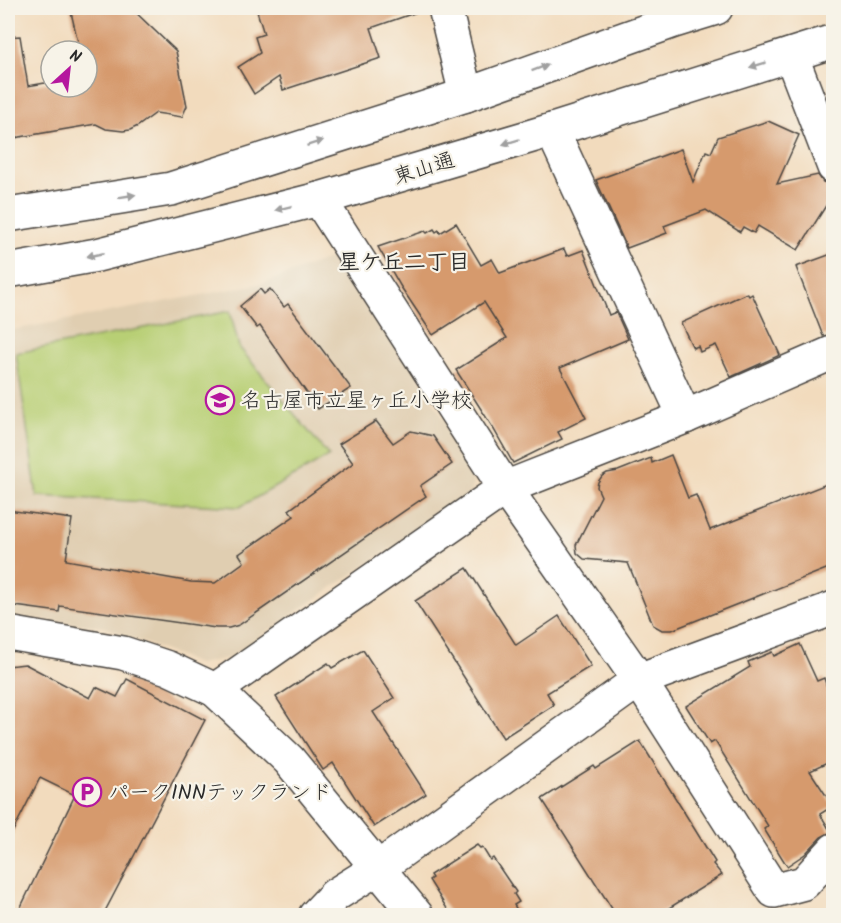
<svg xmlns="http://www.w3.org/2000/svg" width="841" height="923" viewBox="0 0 841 923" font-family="Kalam,'Klee One',sans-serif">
  <rect width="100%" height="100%" fill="#f7f3e8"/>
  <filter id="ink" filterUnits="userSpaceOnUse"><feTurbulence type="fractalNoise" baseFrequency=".0167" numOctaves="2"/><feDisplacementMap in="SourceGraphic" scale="12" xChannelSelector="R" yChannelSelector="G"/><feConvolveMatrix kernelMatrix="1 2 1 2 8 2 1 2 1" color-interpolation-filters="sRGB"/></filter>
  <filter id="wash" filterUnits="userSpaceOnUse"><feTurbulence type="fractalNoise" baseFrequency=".008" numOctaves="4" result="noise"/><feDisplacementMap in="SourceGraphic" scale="24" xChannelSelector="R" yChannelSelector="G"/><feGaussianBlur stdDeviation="1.35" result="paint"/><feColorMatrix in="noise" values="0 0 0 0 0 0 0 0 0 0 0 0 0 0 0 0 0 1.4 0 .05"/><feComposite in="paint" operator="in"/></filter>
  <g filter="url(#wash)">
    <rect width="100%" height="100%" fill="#f2dbbd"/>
    <!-- built -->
    <path fill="#e0ceb1" d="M344,253l130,216 -2,24 -244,165 -30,6 -93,-37 -97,-11v-285l257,-48z"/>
    <!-- green -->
    <path fill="#b8cf74" stroke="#727d50" stroke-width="1.5" d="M230,311l9,36 90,109 -89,51 -203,-11 -21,-143z"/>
    <g id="blocks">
      <!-- building -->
      <g fill="#d69a6d">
        <path d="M70,8h61l45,43 11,55 -5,11 -26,-4 -18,13 -8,4 -7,1 -17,-2 -10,-5 -88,15v-102l12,-1 8,50 23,-4v5h36v-36h-7z"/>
        <path d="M256,8h163l1,3 -49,17 10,30 -98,32 -4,-13 -25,17 -16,-27 22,-14 -5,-16 9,-3z"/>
        <path d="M768,121l31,14 -22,49 41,-9 5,7 11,3v8l-36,57 -40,-24 -4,7 -11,-6 -3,5 -34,-22 -42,16 3,7 -40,15 -31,-68 85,-31 12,33 13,-31 5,2 7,-16z"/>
        <path d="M456,223l25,42 11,-6 8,14 64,-24 3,7 16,-6 26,65 7,-3 12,27 -68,29 26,50 -28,14 4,7 -49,24 -20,-35 -37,-58 51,-32 -23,-36 -51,33 -32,-48 -23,-40 47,-16 2,2 7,-4 2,3 3,-2 1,3z"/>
        <path d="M834,253v81l-11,2 -27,-69z"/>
        <path d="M260,289l4,5 6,-5 14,18 4,-3 63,84 -33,21 -58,-83 -3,2 -17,-22z"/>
        <path d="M747,293l2,3 3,-2 28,61 -49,22 -15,-32 -16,7 -2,-6 -5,2 -12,-25z"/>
        <path d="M376,421l17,22 18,-12 22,5 19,28 -32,22 6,10 -187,129 -10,3h-13l-156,-22 -1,6 -51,-7v-95l64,9 -6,41 125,22 24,1 29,-21 -5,-8 55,-38 -5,-6 64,-47 -14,-19z"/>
        <path d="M671,455l17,43 8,-3 14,35 124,-49v85l-162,64h-10l-9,-5 -25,-62 -44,-4 -7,-6 -1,-8 25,-49 -4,-9 1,-5 4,-6 5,-3 11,-2 33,-13 1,5z"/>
        <path d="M467,568l49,77 43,-29 32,50 -44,27 7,12 -51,33 -88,-137z"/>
        <path d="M800,644l17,37 7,-3 3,9 7,-3v76l-24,11 23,35 -13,8 11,18 -10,5 -16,17 -18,12 -23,-37 4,-3 -53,-85 -5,3 -24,-38 64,-39 -2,-5 24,-10 2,4z"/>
        <path d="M363,650l31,48 -21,14 53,82 -52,33 -41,-64 -10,7 -47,-73 52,-34 4,5z"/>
        <path d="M25,664l65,34 6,-11 21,10 10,-18 78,41 -102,195h-86l58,-120 -35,-17 -32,63v-175z"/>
        <path d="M640,741l75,121 -2,2 9,11 -64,40h-42l-74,-116 52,-33 2,3z"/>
        <path d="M477,845l3,3 2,-1 8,13 3,-2 23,34 -2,2 5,8 -5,3 6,10h-69l-22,-35 3,-2 -2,-3z"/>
      </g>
    </g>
  </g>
  <g filter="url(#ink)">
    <use href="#blocks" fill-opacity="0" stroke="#494541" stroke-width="1.5"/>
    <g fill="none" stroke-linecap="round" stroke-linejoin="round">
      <!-- street casing -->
      <g stroke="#494541" stroke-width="36">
        <g id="street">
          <path d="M445,8l21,87"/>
          <path d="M791,55l43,112"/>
          <path d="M552,130l133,287"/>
          <path d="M319,199l186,289 134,192 135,211 30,-8 30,-33"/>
          <path d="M8,633l115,20 45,15 47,22 74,70 128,156"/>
          <path d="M215,690l290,-202 180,-71 149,-65"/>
          <path d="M315,916l20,-21 43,-27 261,-188 195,-72"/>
        </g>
      </g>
      <!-- primary casing -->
      <g stroke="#494541" stroke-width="36">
        <g id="primary">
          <path d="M8,215l163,-26 295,-94 208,-74 42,-13"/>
          <path d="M8,271l89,-16 222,-56 233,-69 282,-89"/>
        </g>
      </g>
      <!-- street -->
      <use href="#street" stroke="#fff" stroke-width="33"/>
      <!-- primary -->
      <use href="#primary" stroke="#fff" stroke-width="33"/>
    </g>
    <!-- one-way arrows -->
    <defs><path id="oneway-solid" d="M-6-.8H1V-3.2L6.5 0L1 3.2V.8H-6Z" transform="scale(1.5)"/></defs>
    <g fill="#a0a0a0">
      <use href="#oneway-solid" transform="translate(758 65) rotate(163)"/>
      <use href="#oneway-solid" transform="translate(540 68) rotate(-20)"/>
      <use href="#oneway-solid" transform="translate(511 142) rotate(163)"/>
      <use href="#oneway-solid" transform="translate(315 143) rotate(-18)"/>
      <use href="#oneway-solid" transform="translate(127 196) rotate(-9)"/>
      <use href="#oneway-solid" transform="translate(284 208) rotate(166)"/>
      <use href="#oneway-solid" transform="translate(95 255) rotate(168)"/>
    </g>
  </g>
  <!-- icons -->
  <defs>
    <g id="school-ring" transform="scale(1.5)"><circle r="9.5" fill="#f7f3e8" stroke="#b5179e" stroke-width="1.5"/><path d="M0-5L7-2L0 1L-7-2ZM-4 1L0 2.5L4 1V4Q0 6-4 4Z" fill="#b5179e"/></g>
    <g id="parking-ring" transform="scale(1.5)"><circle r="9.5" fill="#f7f3e8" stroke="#b5179e" stroke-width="1.5"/><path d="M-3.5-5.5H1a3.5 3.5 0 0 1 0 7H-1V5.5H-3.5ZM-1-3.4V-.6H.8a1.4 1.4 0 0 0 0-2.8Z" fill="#b5179e"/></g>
  </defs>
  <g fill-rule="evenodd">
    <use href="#school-ring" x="220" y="400"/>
    <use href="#parking-ring" x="87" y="792"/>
  </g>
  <g text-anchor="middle" stroke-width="4.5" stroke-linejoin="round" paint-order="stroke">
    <!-- street labels -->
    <g font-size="21" fill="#2b2b2b" stroke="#f7f3e8">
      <text transform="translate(424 168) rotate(-17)" y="7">東山通</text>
    </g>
    <!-- poi labels -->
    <g font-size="21" fill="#2b2b2b" stroke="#f7f3e8" text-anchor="start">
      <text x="241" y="407">名古屋市立星ヶ丘小学校</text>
      <text x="108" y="799">パークINNテックランド</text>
    </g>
    <!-- neighbourhood labels -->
    <g font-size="22" font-weight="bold" fill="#2b2b2b" stroke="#f7f3e8">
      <text x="404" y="269">星ケ丘二丁目</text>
    </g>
  </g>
  <!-- margin -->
  <rect width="841" height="923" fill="none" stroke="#f7f3e8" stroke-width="30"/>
  <!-- north arrow -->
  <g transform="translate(69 69) rotate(27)"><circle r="28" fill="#f7f3e8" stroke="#a5a39c" stroke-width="1.5"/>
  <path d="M0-4.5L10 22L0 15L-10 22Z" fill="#b5179e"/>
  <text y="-9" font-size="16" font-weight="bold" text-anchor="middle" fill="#2b2b2b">N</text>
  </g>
</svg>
